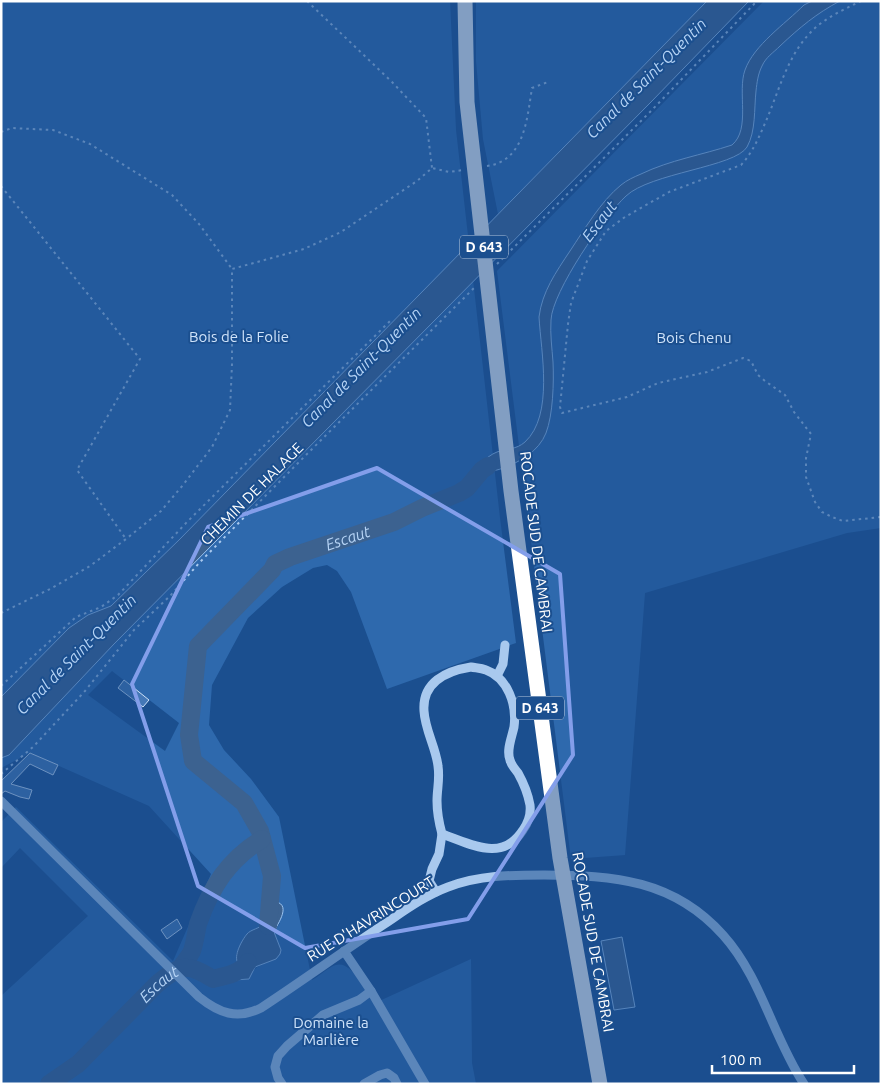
<svg xmlns="http://www.w3.org/2000/svg" width="882" height="1085" viewBox="0 0 882 1085" font-family="Ubuntu,sans-serif">
  <rect width="100%" height="100%" fill="#1b4f8f"/>
  <!-- green -->
  <g fill="#2e69ad" fill-rule="evenodd">
    <path d="M1,1h449l6,129 44,388 16,125 -129,46 -36,-97 -14,-21 -10,-6 -14,3 -31,19 -34,31 -36,67 -3,40 15,25 27,29 28,38 33,163c8,-4 16,-13 24,-15 15,-5 31,27 39,38l96,-44 1,104 4,21h-475v-88l87,-80 -68,-68 -19,20v-46l15,-15 157,154 38,-87 -62,-68 -119,-53 -29,15zM112,671l67,52 -14,28 -77,-56zM264,922l16,1 -6,9 6,22c-9,11 -26,9 -30,22l-20,-8 8,-5 -2,-9 11,-20 13,-7z"/>
    <path d="M476,1h231l-209,213 -15,-75 -7,-78z"/>
    <path d="M764,1h117v527l-34,5 -202,60 -20,262 -54,4 -74,-588z"/>
  </g>
  <!-- water -->
  <g fill="#3c6290" stroke="#9cc4f0">
    <path d="M707,1h42l-98,101 -537,542 -105,111 -8,3v-61l68,-69 19,-13 23,-9 69,-67z"/>
    <path d="M812,1h28c-23,12 -41,27 -60,45 -7,7 -14,11 -18,20 -4,8 -5,16 -6,25 -2,18 0,40 -9,56 -12,20 -97,26 -121,49 -21,19 -74,96 -75,124 -1,14 1,28 2,42 1,20 0,53 -7,71 -7,18 -26,29 -43,35 -4,2 -9,2 -14,5 -5,3 -8,9 -12,14l-9,-10c8,-8 18,-21 29,-25 10,-4 19,-2 28,-10 29,-27 16,-90 14,-125 3,-25 17,-45 31,-66 14,-21 31,-50 51,-66 6,-5 13,-8 20,-11 29,-14 61,-19 91,-29 19,-16 5,-53 13,-75 9,-25 40,-46 59,-65z"/>
    <path d="M272,901c22,2 5,23 2,31l7,18 -1,4 -4,5 -21,8 -6,12 -15,1 -4,-3c-2,-8 3,-9 8,-14 -5,-7 4,-23 9,-29 4,-5 13,-5 17,-11 3,-8 0,-16 8,-22z"/>
    <path d="M622,937l13,70 -21,3 -13,-69z"/>
  </g>
  <g fill="none" stroke-linecap="round" stroke-linejoin="round">
    <!-- river -->
    <g stroke="#3c6290" stroke-width="18">
      <path id="s1" d="M268,926l4,-50 -12,-45 -16,-28 -51,-42 -4,-26 9,-89 74,-76 3,-6 15,-7 104,-35 28,-14 37,-15 8,-5 15,-18 6,-4"/>
      <path d="M181,967c4,-5 8,-10 11,-16 3,-9 4,-18 6,-27 13,-37 30,-64 64,-85"/>
      <path id="s2" d="M49,1084l29,-20 79,-80c23,-19 29,-22 56,-5 13,-3 28,-6 35,-17"/>
    </g>
  </g>
  <!-- building -->
  <g fill="#4478b7" stroke="#cfe3fa">
    <path d="M124,680l25,20 -6,7 -25,-19z"/>
    <path d="M30,753l28,12 -5,10 -23,-11 -19,20 21,6 -3,9 -9,-2 -15,-6 -4,3v-13z"/>
    <path d="M177,919l5,9 -15,11 -6,-9z"/>
  </g>
  <g fill="none" stroke-linecap="round" stroke-linejoin="round">
    <!-- path -->
    <g stroke="#a9c9ee" stroke-width="2" stroke-dasharray="2.5 4" stroke-linecap="butt">
      <path d="M307,1l85,81 34,36 6,50"/>
      <path d="M861,1c-16,8 -34,16 -47,28 -26,24 -35,62 -48,92 -7,16 -13,31 -25,44l-72,27 -44,25 -19,14 -19,30 -16,42 -3,21 -8,83 2,6 65,-16 31,-14 49,-11 36,-14 8,3 7,14 7,6 20,14 9,17 17,22 -5,24v19l9,25 7,10 10,5 11,4 38,-4"/>
      <path d="M1,132l11,-4 41,2 37,14 82,51 27,29 33,45"/>
      <path d="M487,166c38,-5 40,-48 45,-78l16,-6"/>
      <path d="M1,186l139,173 -63,111 49,69"/>
      <path d="M497,264l153,-152 107,-111"/>
      <path d="M1,613l49,-24 40,-23 36,-27 35,-28 22,-26 29,-38 18,-37 2,-46v-95l72,-20 37,-17 76,-51 15,-13 17,4 14,-2"/>
      <path d="M1,686l75,-69 25,-10 17,-12 69,-73 203,-201"/>
      <path d="M1,774l32,-27 52,-56 49,-61 36,-34 30,-34 100,-101 175,-174"/>
    </g>
    <!-- minor -->
    <g stroke="#a9c9ee" stroke-width="9">
      <path d="M471,667c5,1 10,1 15,3 22,8 31,35 28,57 -2,10 -8,23 -4,33 1,5 5,9 8,13 5,9 10,21 12,32 1,9 -2,18 -7,25 -21,33 -52,14 -81,4 -3,-11 -5,-22 -5,-33 0,-12 3,-22 1,-35 -2,-18 -13,-36 -14,-55 -2,-29 22,-40 47,-44z"/>
      <path d="M497,676l6,-12 2,-19"/>
      <path d="M1,801l198,196c20,16 38,23 62,11 41,-27 81,-56 122,-83 21,-14 41,-29 65,-38 31,-12 63,-12 96,-12 70,0 130,5 179,60 38,42 50,102 81,149"/>
      <path d="M436,892l-7,-11 3,-12 7,-15 3,-20"/>
      <path d="M344,951l27,40 54,93"/>
      <path d="M282,1084l-4,-6 -3,-11 3,-11 9,-10 36,-31 36,-15 12,-9"/>
      <path d="M364,1084l16,-9 7,-2 7,5 3,6"/>
    </g>
    <!-- highway -->
    <path stroke="#fff" stroke-width="15" d="M465,1l2,101 44,389 49,367 40,226"/>
  </g>
  <!-- marked area -->
  <path d="M0 0H882V1085H0ZM377,468l183,106 13,181 -105,164 -163,29 -107,-62 -66,-202 76,-157z" fill="#1b4f8f" fill-opacity=".55" fill-rule="evenodd"/>
  <path fill="none" stroke="#839eea" stroke-width="4" stroke-linejoin="round" d="M377,468l183,106 13,181 -105,164 -163,29 -107,-62 -66,-202 76,-157z"/>
  <g text-anchor="middle" stroke-width="4" stroke-linejoin="round" paint-order="stroke">
    <!-- shield labels -->
    <g fill="#1b4f8f" stroke="#bbcadd" stroke-width="1">
      <rect x="460" y="235.5" width="48" height="23" rx="4"/>
      <rect x="516" y="696.5" width="48" height="23" rx="4"/>
    </g>
    <g font-size="14" font-weight="bold" fill="#fff">
      <text x="484" y="252">D 643</text>
      <text x="540" y="713">D 643</text>
    </g>
    <!-- park labels -->
    <g font-size="15" fill="#cfe3fa" stroke="#1b4f8f">
      <text x="239" y="342">Bois de la Folie</text>
      <text x="694" y="343">Bois Chenu</text>
      <text x="331" y="1028">Domaine la<tspan x="331" dy="17">Marlière</tspan></text>
    </g>
    <!-- street labels -->
    <g font-size="15" fill="#fff" stroke="#1b4f8f">
      <text transform="translate(252 494) rotate(-45)" y="5">CHEMIN DE HALAGE</text>
      <text transform="translate(536 542) rotate(83)" y="5">ROCADE SUD DE CAMBRAI</text>
      <text transform="translate(371 919) rotate(-32)" y="5">RUE D'HAVRINCOURT</text>
      <text transform="translate(593 942) rotate(80)" y="5">ROCADE SUD DE CAMBRAI</text>
    </g>
    <!-- water labels -->
    <g font-size="16" font-style="italic" fill="#b5d3f5" stroke="#1b4f8f">
      <text transform="translate(646 78) rotate(-45)" y="6">Canal de Saint-Quentin</text>
      <text transform="translate(599 221) rotate(-53)" y="6">Escaut</text>
      <text transform="translate(361 367) rotate(-45)" y="6">Canal de Saint-Quentin</text>
      <text dy="6" stroke="none"><textPath href="#s1" startOffset="501">Escaut</textPath></text>
      <text transform="translate(76 654) rotate(-45)" y="6">Canal de Saint-Quentin</text>
      <text dy="6" stroke="none"><textPath href="#s2" startOffset="149">Escaut</textPath></text>
    </g>
  </g>
  <!-- border -->
  <rect width="882" height="1085" fill="none" stroke="#ffffff" stroke-width="5"/>
  <!-- scale -->
  <path d="M712 1065v8h142v-8" fill="none" stroke="#ffffff" stroke-width="2.5"/>
  <text x="720" y="1065" font-size="15" fill="#ffffff" stroke="#1b4f8f" stroke-width="4" paint-order="stroke">100 m</text>
</svg>
